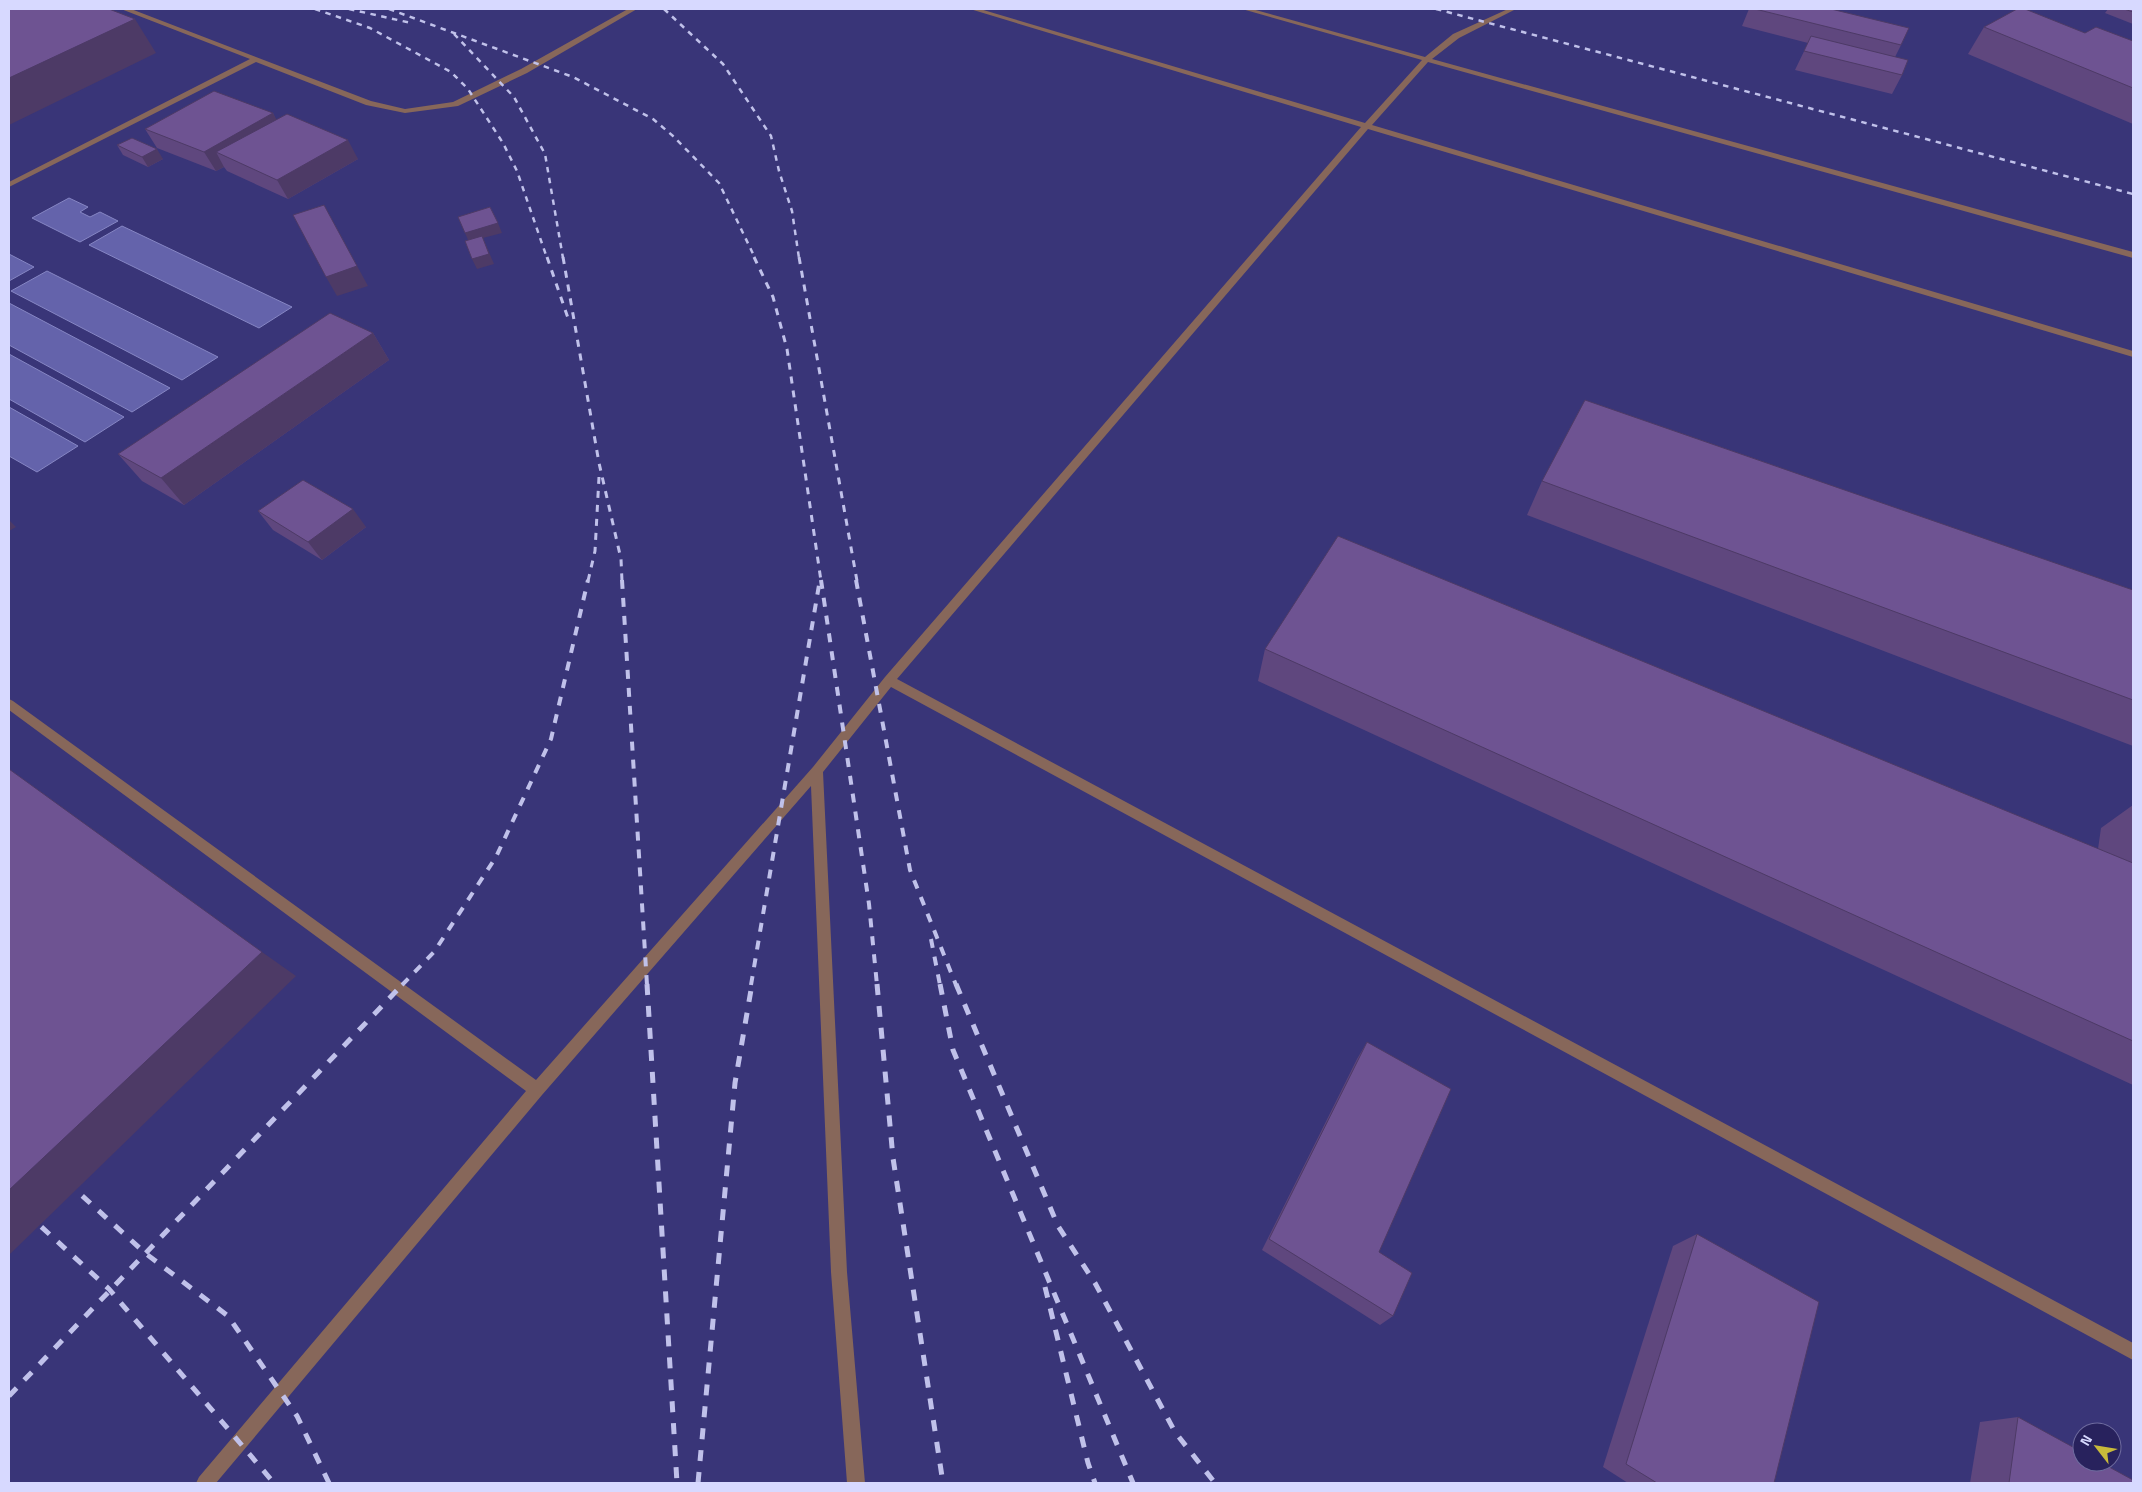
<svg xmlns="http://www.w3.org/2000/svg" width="2142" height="1492" viewBox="0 0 2142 1492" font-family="'Titillium Web',sans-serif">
  <rect width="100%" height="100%" fill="#312d69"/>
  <!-- built -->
  <path fill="#393578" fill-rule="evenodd" d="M9,9h2124v1474h-2124zM2082,1432h30v30h-30z"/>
  <!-- water -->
  <g fill="#6463ab" stroke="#8686c4">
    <path d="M69,198l19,9 -8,5 10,5 10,-5 18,9 -38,21 -48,-24z"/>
    <path d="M122,226l170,81 -33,21 -170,-83z"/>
    <path d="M9,254l25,13 -25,14z"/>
    <path d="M47,271l171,86 -36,23 -171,-89z"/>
    <path d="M9,303l161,85 -38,24 -123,-67z"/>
    <path d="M9,354l115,63 -39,25 -76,-43z"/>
    <path d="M9,407l69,39 -41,26 -28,-16z"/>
  </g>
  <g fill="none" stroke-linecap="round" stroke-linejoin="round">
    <!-- minor -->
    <g fill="#87675a" fill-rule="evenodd">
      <path d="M121,9h10l240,92 34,8 48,-7 68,-33 107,-60h9l-110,64 -69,33 -53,7 -39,-8 -110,-43 -247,125v-5l241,-123z"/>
      <path d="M970,9h10l385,114 57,-63 -180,-51h10l173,48 28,-23 55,-25h8l-57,29 -27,21 701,193v6l-705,-196 -56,63 761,226v6l-765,-228 -471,550 1236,664v17l-1242,-673 -68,85 24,500 18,211h-18l-16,-211 -20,-486 -269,309 -326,388h-20l3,-6 327,-386 -517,-381v-11l4,2 523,379 277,-313 72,-90 476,-550z"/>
    </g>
    <!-- rail-far3 -->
    <g stroke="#c0c1ea" stroke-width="2.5" stroke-dasharray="5.5 5.5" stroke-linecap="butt">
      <path d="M315,9l55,19 81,44 17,17 35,54 14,28 30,87"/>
      <path d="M349,9l62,14"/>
      <path d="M389,9l184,68 80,42 20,17 46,47 36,75"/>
      <path d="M664,9l59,55 48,72 8,35 13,40 7,47"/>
      <path d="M1436,9l697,185"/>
      <path d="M454,34l60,63 31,57 18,104"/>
    </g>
    <!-- rail-far2 -->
    <g stroke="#c0c1ea" stroke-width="3" stroke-dasharray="7 7" stroke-linecap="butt">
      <path d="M547,257l22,64"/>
      <path d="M563,257l36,206 22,96 1,22"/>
      <path d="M754,257l19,40 14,52 34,232"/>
      <path d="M799,257l58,324"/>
      <path d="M588,581l7,-30 4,-74"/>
    </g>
    <!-- rail-far1 -->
    <g stroke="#c0c1ea" stroke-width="4" stroke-dasharray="9 9" stroke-linecap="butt">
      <path d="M622,580l25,405"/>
      <path d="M821,580l48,324 8,81"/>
      <path d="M856,580l54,290 46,115"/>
      <path d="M931,939l9,46"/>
      <path d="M402,985l32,-33 62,-95 55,-118 37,-159"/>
      <path d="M751,985l68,-400"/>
    </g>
    <!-- rail -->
    <g stroke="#c0c1ea" stroke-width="5" stroke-dasharray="11 11" stroke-linecap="butt">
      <path d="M647,984l30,499"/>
      <path d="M877,984l16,174 50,325"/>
      <path d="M940,984l13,66 180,433"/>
      <path d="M956,984l102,242 37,57 80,149 40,51"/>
      <path d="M66,1181l79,72 83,63 69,100 32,67"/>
      <path d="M9,1197l100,92 165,194"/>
      <path d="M1045,1287l43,176 7,20"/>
      <path d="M9,1396l394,-412"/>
      <path d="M698,1483l37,-400 17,-99"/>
    </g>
  </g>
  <!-- wall -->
  <g fill="#5f477e">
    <path d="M1749,9h82l70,36 -6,12 7,18 -10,19 -97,-24 13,-27 -66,-17z"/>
    <path d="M2108,9h25v15l-28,-11z"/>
    <path d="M1984,27l101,6 48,8v83l-165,-70z"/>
    <path d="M273,113l3,7 82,39 -70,40 -61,-28 -3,-4 -8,4 -59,-23 -12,-19z"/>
    <path d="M117,145l46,14 -15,8 -25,-12z"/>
    <path d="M373,333l16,27 -205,145 -42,-24 -24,-27z"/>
    <path d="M1542,481l591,109v156l-606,-231z"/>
    <path d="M258,511l108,16 -44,33 -49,-30z"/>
    <path d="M1265,649l833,200 3,-21 32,-23v280l-875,-404z"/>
    <path d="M1367,1042l12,210 14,64 -13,9 -118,-75 95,-191z"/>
    <path d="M1697,1234l77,249h-146l-25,-16 70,-221z"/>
    <path d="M2018,1417l115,66h-163l10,-61z"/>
  </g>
  <!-- shaded-wall -->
  <g fill="#4d3a66">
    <path d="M135,19l21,34 -147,72v-47z"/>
    <path d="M273,113l10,19 -67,20 8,15 -8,4 -12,-19z"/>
    <path d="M348,140l10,19 -70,40 -11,-19z"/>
    <path d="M157,149l6,10 -15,8 -6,-10z"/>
    <path d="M324,205l44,81 -31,10 -11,-19z"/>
    <path d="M498,223l4,10 -19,5 11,26 -17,5 -5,-10 -3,-17 -4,-9z"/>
    <path d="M373,333l16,27 -205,145 -23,-27z"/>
    <path d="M353,509l13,18 -44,33 -14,-18z"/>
    <path d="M9,520l7,7 -7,4z"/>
    <path d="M262,952l34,24 -287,279v-65z"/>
  </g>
  <!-- building -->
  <g fill="#6e5392" stroke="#4d3a66">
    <path d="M9,9h100l26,10 -126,59z"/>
    <path d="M1755,9h76l78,19 -8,17z"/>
    <path d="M2017,9h8l60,24 11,-6 37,14v47l-149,-61z"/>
    <path d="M2124,9h9v3z"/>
    <path d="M1811,36l97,24 -6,15 -98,-24z"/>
    <path d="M214,91l59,22 -69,39 -59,-23z"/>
    <path d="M287,114l61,26 -71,40 -61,-28z"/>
    <path d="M132,138l25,11 -15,8 -25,-12z"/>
    <path d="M324,205l33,61 -31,11 -33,-62z"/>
    <path d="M490,207l8,16 -33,10 -7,-16z"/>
    <path d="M482,236l7,18 -17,5 -7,-18z"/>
    <path d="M330,313l43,20 -212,145 -43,-24z"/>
    <path d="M1585,400l548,190v110l-591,-219z"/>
    <path d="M303,480l50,29 -45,33 -50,-31z"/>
    <path d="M1338,536l795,327v178l-868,-392z"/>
    <path d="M9,769l253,183 -253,238z"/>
    <path d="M1367,1042l84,47 -72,163 33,21 -19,43 -124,-77z"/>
    <path d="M1697,1234l122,68 -45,181h-117l-31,-19z"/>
    <path d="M2018,1417l64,35v10h18l33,18v3h-124z"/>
  </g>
  <!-- border -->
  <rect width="2142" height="1492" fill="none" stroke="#d7d9ff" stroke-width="20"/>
  <!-- north arrow -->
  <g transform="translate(2097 1447) rotate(301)"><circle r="24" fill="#28225d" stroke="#6e6b9e"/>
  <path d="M0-4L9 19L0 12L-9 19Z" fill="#c9ba3a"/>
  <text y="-8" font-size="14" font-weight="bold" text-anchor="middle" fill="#d7d9ff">N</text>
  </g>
</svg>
